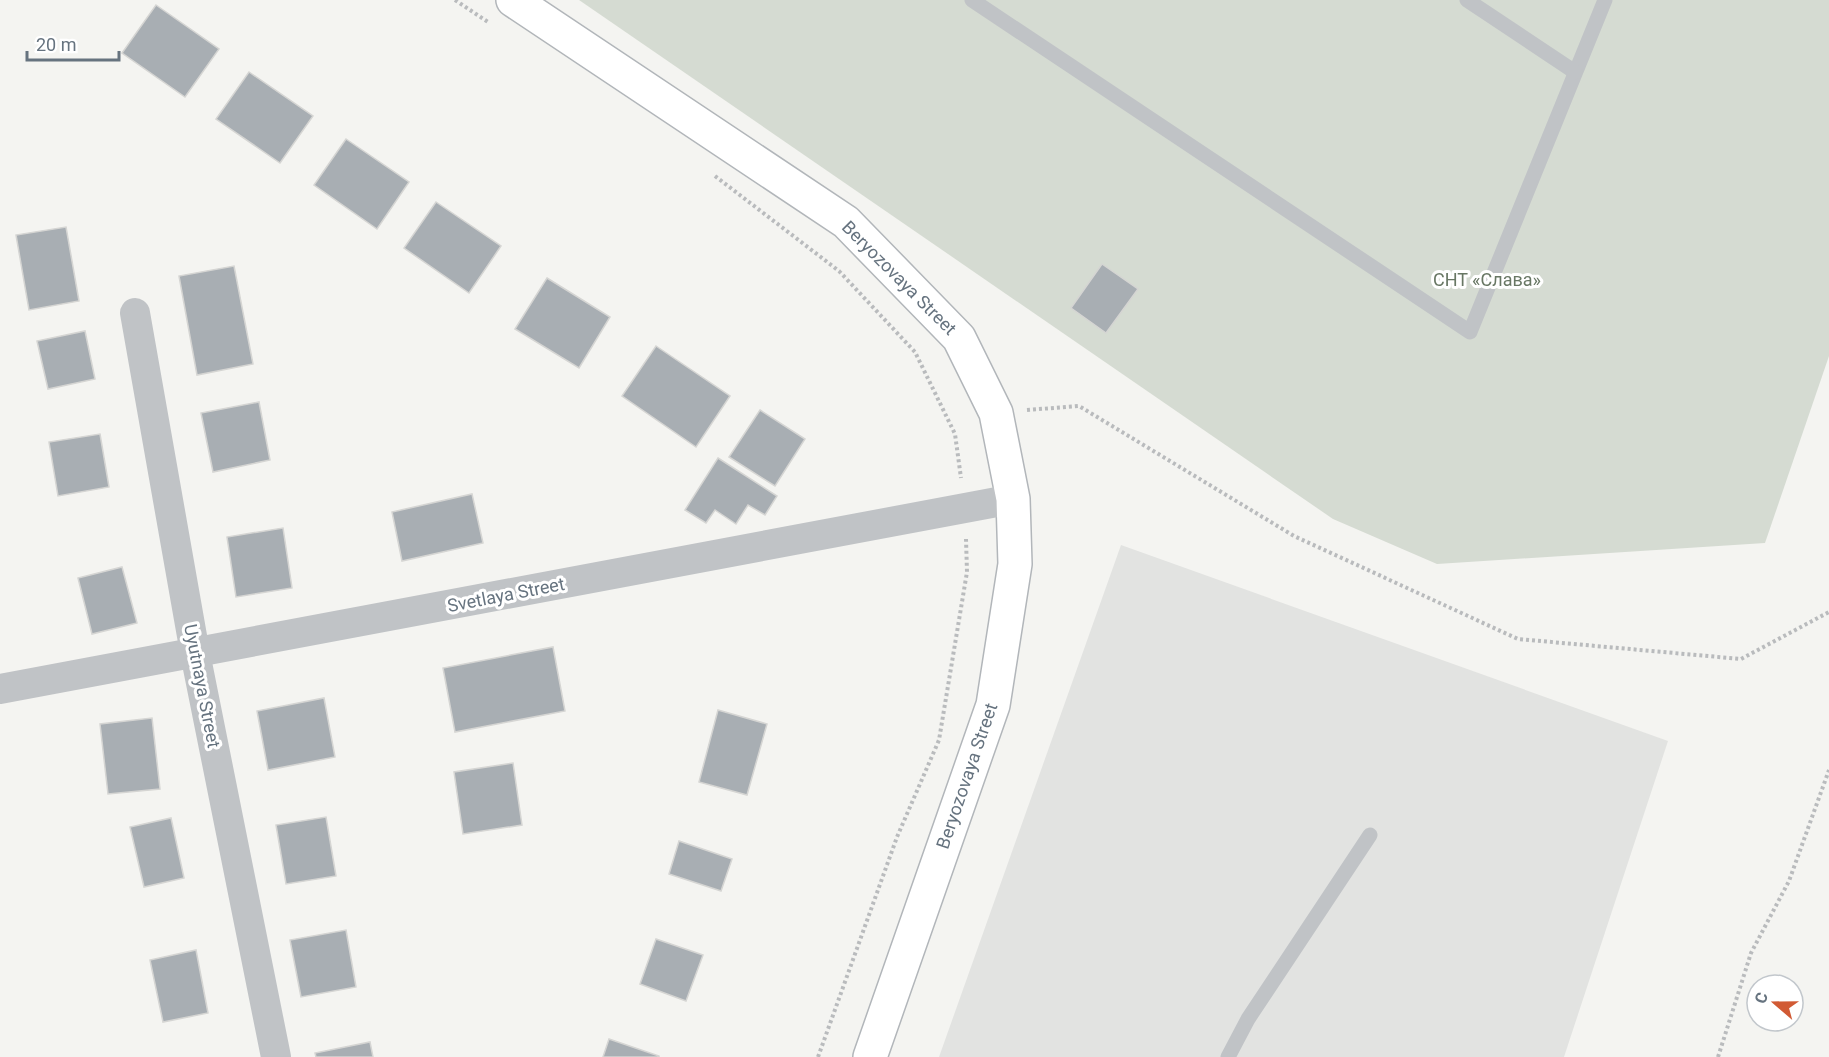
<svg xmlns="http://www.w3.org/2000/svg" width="1829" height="1057" viewBox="0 0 1829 1057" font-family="Roboto,sans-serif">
  <rect width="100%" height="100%" fill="#f4f4f1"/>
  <!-- built -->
  <path fill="#e2e3e1" d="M1121,545l547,196 -104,316h-625z"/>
  <!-- green -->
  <path fill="#d5dbd2" d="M579,0h1250v356l-64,187 -328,21 -104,-45z"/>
  <!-- building -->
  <g fill="#a8aeb3" stroke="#d5d5d3" stroke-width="1.5">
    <path d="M156,5l63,44 -34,48 -63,-44z"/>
    <path d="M249,72l64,44 -33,47 -64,-44z"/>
    <path d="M346,139l63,43 -32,47 -63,-44z"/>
    <path d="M436,202l65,44 -32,47 -65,-45z"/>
    <path d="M66,227l13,74 -50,9 -13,-75z"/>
    <path d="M1102,264l36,25 -32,44 -35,-25z"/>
    <path d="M234,266l19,98 -56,11 -18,-99z"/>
    <path d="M547,278l63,39 -31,51 -64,-39z"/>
    <path d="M85,331l10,48 -47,10 -11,-48z"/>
    <path d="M656,346l74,50 -34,51 -74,-51z"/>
    <path d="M259,402l11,58 -57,12 -12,-59z"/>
    <path d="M760,410l45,29 -30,47 -46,-29z"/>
    <path d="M100,434l9,53 -51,9 -9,-54z"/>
    <path d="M718,458l59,38 -12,19 -17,-10 -12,19 -21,-14 -9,13 -21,-13z"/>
    <path d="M472,494l11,49 -81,18 -10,-49z"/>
    <path d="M283,528l9,60 -56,9 -9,-60z"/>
    <path d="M122,567l15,56 -45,11 -14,-56z"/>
    <path d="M553,647l12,64 -110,21 -12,-64z"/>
    <path d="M324,698l11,59 -67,13 -11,-59z"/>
    <path d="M718,710l49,14 -20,71 -48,-13z"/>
    <path d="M152,718l8,71 -52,5 -8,-70z"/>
    <path d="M513,763l9,62 -59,9 -9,-62z"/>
    <path d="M326,817l10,59 -50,8 -10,-59z"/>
    <path d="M171,818l13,60 -40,9 -14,-60z"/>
    <path d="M679,841l53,18 -11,32 -52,-17z"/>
    <path d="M346,930l10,57 -55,10 -11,-57z"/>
    <path d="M656,939l47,16 -17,46 -46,-17z"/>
    <path d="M196,950l12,63 -45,9 -13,-62z"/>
    <path d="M609,1039l50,17v1h-56z"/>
    <path d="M370,1042l3,15h-57l-1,-4z"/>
  </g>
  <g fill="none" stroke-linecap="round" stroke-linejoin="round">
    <!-- secondary casing -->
    <g stroke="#b2b6ba" stroke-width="36">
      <path id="secondary" d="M513,0l333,222 113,116 37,75 17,86 2,65 -22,141 -123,352"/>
    </g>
    <!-- path -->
    <g stroke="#b9bbbd" stroke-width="4" stroke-dasharray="3 3" stroke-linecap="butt">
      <path d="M455,0l33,22"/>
      <path d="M715,176l124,95 76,81 40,82 6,44"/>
      <path d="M1027,410l52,-4 215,130 224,103 223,20 88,-47"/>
      <path d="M818,1057l79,-220 42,-97 28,-168 -1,-33"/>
      <path d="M1718,1057l33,-104 38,-72 40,-111"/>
    </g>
    <!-- lane -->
    <g stroke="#c0c3c6" stroke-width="15">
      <path d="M972,0l498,332 135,-332"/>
      <path d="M1467,0l108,72"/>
      <path d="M1228,1057l20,-38 122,-184"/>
    </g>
    <!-- street -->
    <g stroke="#c0c3c6" stroke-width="30">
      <path d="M135,313l60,340 81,404"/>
      <path d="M0,689l1013,-190"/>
    </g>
    <!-- secondary -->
    <use href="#secondary" stroke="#fff" stroke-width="33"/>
  </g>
  <g text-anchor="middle" stroke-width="6" stroke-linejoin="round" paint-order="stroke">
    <!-- street labels -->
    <g font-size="18" fill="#66737f" stroke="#fff">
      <text transform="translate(899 278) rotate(45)" y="6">Beryozovaya Street</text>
      <text transform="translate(506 595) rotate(-11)" y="6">Svetlaya Street</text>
      <text transform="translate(202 686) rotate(79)" y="6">Uyutnaya Street</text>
      <text transform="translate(967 776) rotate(-71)" y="6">Beryozovaya Street</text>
    </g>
    <!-- park labels -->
    <g font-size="18" fill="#687764" stroke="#fff">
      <text x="1487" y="286">СНТ «Слава»</text>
    </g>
  </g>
  <!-- north arrow -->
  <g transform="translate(1775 1003) rotate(290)"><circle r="28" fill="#ffffff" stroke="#c2c7cc" stroke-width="1.5"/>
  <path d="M0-4.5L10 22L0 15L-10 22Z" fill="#d15a34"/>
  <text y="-9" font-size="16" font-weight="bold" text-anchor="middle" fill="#66737f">С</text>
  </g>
  <!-- scale -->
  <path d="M27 51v9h92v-9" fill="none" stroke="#66737f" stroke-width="3"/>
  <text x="36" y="51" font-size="18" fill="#66737f" stroke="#ffffff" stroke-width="4.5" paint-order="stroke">20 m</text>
</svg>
